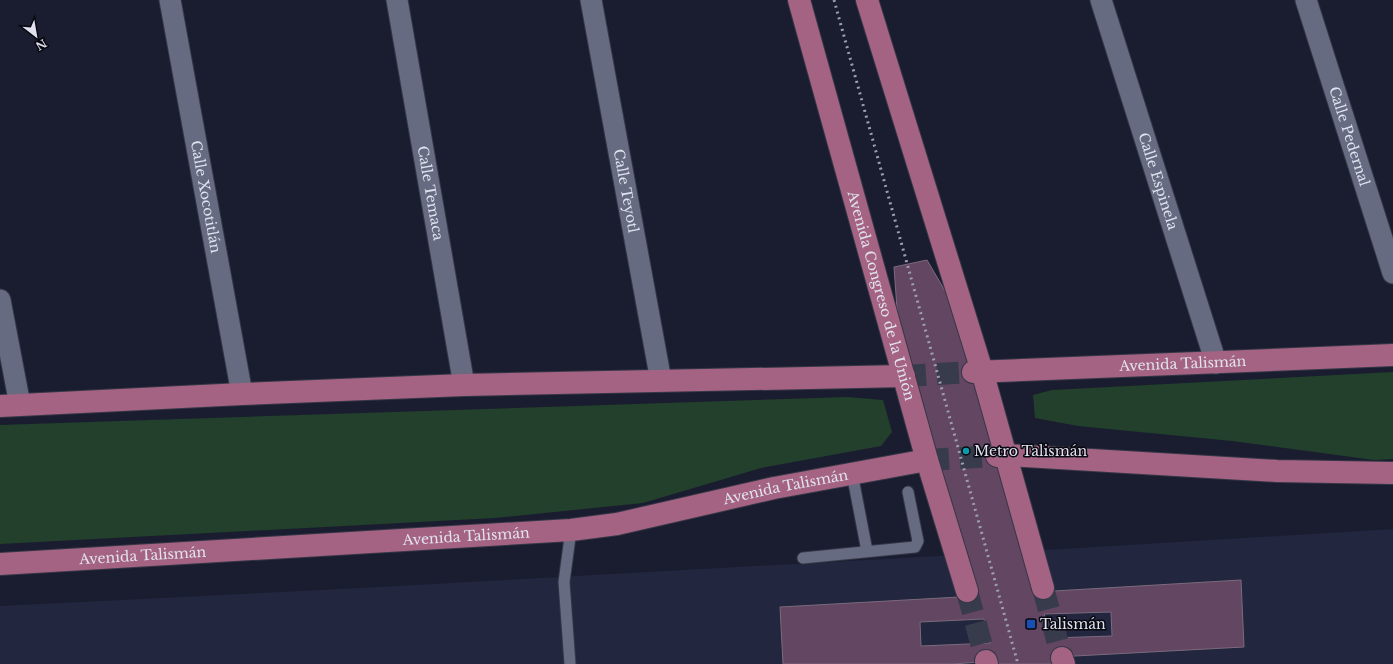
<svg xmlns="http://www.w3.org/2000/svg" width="1393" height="664" viewBox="0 0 1393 664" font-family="'Libre Baskerville',serif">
  <rect width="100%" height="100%" fill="#1a1d2f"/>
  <!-- built -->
  <path fill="#22263e" d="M1393,529v135h-1393v-58l360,-18 702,-39z"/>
  <!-- green -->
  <g fill="#22402c">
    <path d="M1393,372v87l-19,1 -142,-19 -154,-15 -43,-8 -2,-23 19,-5z"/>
    <path d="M847,397l36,3 9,32 -11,14 -120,22 -118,35 -148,15 -495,26v-119z"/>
  </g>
  <!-- building -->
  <path fill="#624662" stroke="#7c6a7c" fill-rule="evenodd" d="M927,260l27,46 83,286 204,-12 3,67 -188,10 2,7h-61l-1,-3 -44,3h-169l-3,-57 197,-11 -79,-273 -4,-56zM1111,612l1,24 -61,2 -7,-24zM984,619l6,24 -69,3 -1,-24z"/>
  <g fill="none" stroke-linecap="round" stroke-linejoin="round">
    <!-- primary-tunnel -->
    <g stroke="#383b4c" stroke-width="22" stroke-dasharray="22 11" stroke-linecap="butt">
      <path d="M904,376l69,-4"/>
      <path d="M927,460l70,-4"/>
      <path d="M1043,588l19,70"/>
      <path d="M967,591l19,70"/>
    </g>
    <!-- lane casing -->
    <g stroke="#363747" stroke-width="13">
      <g id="lane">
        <path d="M852,473l15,78"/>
        <path d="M803,558l112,-11 3,-6 -10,-49"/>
        <path d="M570,664l-6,-82 7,-52"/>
      </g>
    </g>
    <!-- street casing -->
    <g stroke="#363747" stroke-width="23">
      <g id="street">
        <path id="s1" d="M170,0l72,394"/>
        <path id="s2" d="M397,0l67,385"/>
        <path id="s3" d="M591,0l70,381"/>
        <path id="s4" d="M1101,0l115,363"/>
        <path id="s5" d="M1306,0l87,273"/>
        <path d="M0,300l20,105"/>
      </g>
    </g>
    <!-- primary casing -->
    <g stroke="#363747" stroke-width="24">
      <g id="primary">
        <path id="s6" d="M799,0l128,460 40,131"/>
        <path d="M867,0l115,371 61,217"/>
        <path id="s7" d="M973,372l420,-17"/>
        <path d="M0,406l242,-12 222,-9 440,-9"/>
        <path d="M997,456l9,-1 271,16 116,2"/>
        <path id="s8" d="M0,564l571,-34 46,-6 157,-36 153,-28"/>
        <path d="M1062,658l2,6"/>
        <path d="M986,661l1,3"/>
      </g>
    </g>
    <!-- lane -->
    <use href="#lane" stroke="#666b81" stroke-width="11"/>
    <!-- street -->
    <use href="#street" stroke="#666b81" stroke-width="21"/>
    <!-- primary -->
    <use href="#primary" stroke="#a46382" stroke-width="22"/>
    <!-- rail -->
    <path stroke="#9d9fae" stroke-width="3" stroke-dasharray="2 4" stroke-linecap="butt" d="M834,0l184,664"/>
  </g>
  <!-- markers -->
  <circle fill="#0f9aa8" stroke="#070810" stroke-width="1.5" cx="966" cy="451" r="4"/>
  <rect fill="#1a4fb4" stroke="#070810" stroke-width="1.5" x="1026" y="619" width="10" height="10" rx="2"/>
  <g text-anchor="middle" stroke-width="3" stroke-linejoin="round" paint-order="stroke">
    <!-- street labels -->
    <g font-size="14" fill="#e0e2ef" stroke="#070810">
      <text dy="5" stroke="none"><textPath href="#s5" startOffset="143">Calle Pedernal</textPath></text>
      <text dy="5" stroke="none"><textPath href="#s4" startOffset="190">Calle Espinela</textPath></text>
      <text dy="5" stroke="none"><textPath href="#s3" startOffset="194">Calle Teyotl</textPath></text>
      <text dy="5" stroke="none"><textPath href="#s2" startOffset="196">Calle Temaca</textPath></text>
      <text dy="5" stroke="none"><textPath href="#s1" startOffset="200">Calle Xocotitlán</textPath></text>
      <text dy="5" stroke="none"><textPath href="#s6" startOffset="307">Avenida Congreso de la Unión</textPath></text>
      <text dy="5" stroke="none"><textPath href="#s7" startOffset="210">Avenida Talismán</textPath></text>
      <text dy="5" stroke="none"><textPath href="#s8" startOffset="791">Avenida Talismán</textPath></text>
      <text dy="5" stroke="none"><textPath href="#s8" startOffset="467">Avenida Talismán</textPath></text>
      <text dy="5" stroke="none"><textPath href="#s8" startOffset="143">Avenida Talismán</textPath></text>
    </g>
    <!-- poi labels -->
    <g font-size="14" fill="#e0e2ef" stroke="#070810" text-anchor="start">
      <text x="974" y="456">Metro Talismán</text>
      <text x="1040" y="629">Talismán</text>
    </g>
  </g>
  <!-- north arrow -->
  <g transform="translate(36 36) rotate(149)" stroke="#070810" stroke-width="3" paint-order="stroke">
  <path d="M0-3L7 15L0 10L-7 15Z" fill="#e0e2ef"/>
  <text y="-6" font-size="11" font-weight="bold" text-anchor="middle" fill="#e0e2ef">N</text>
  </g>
</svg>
